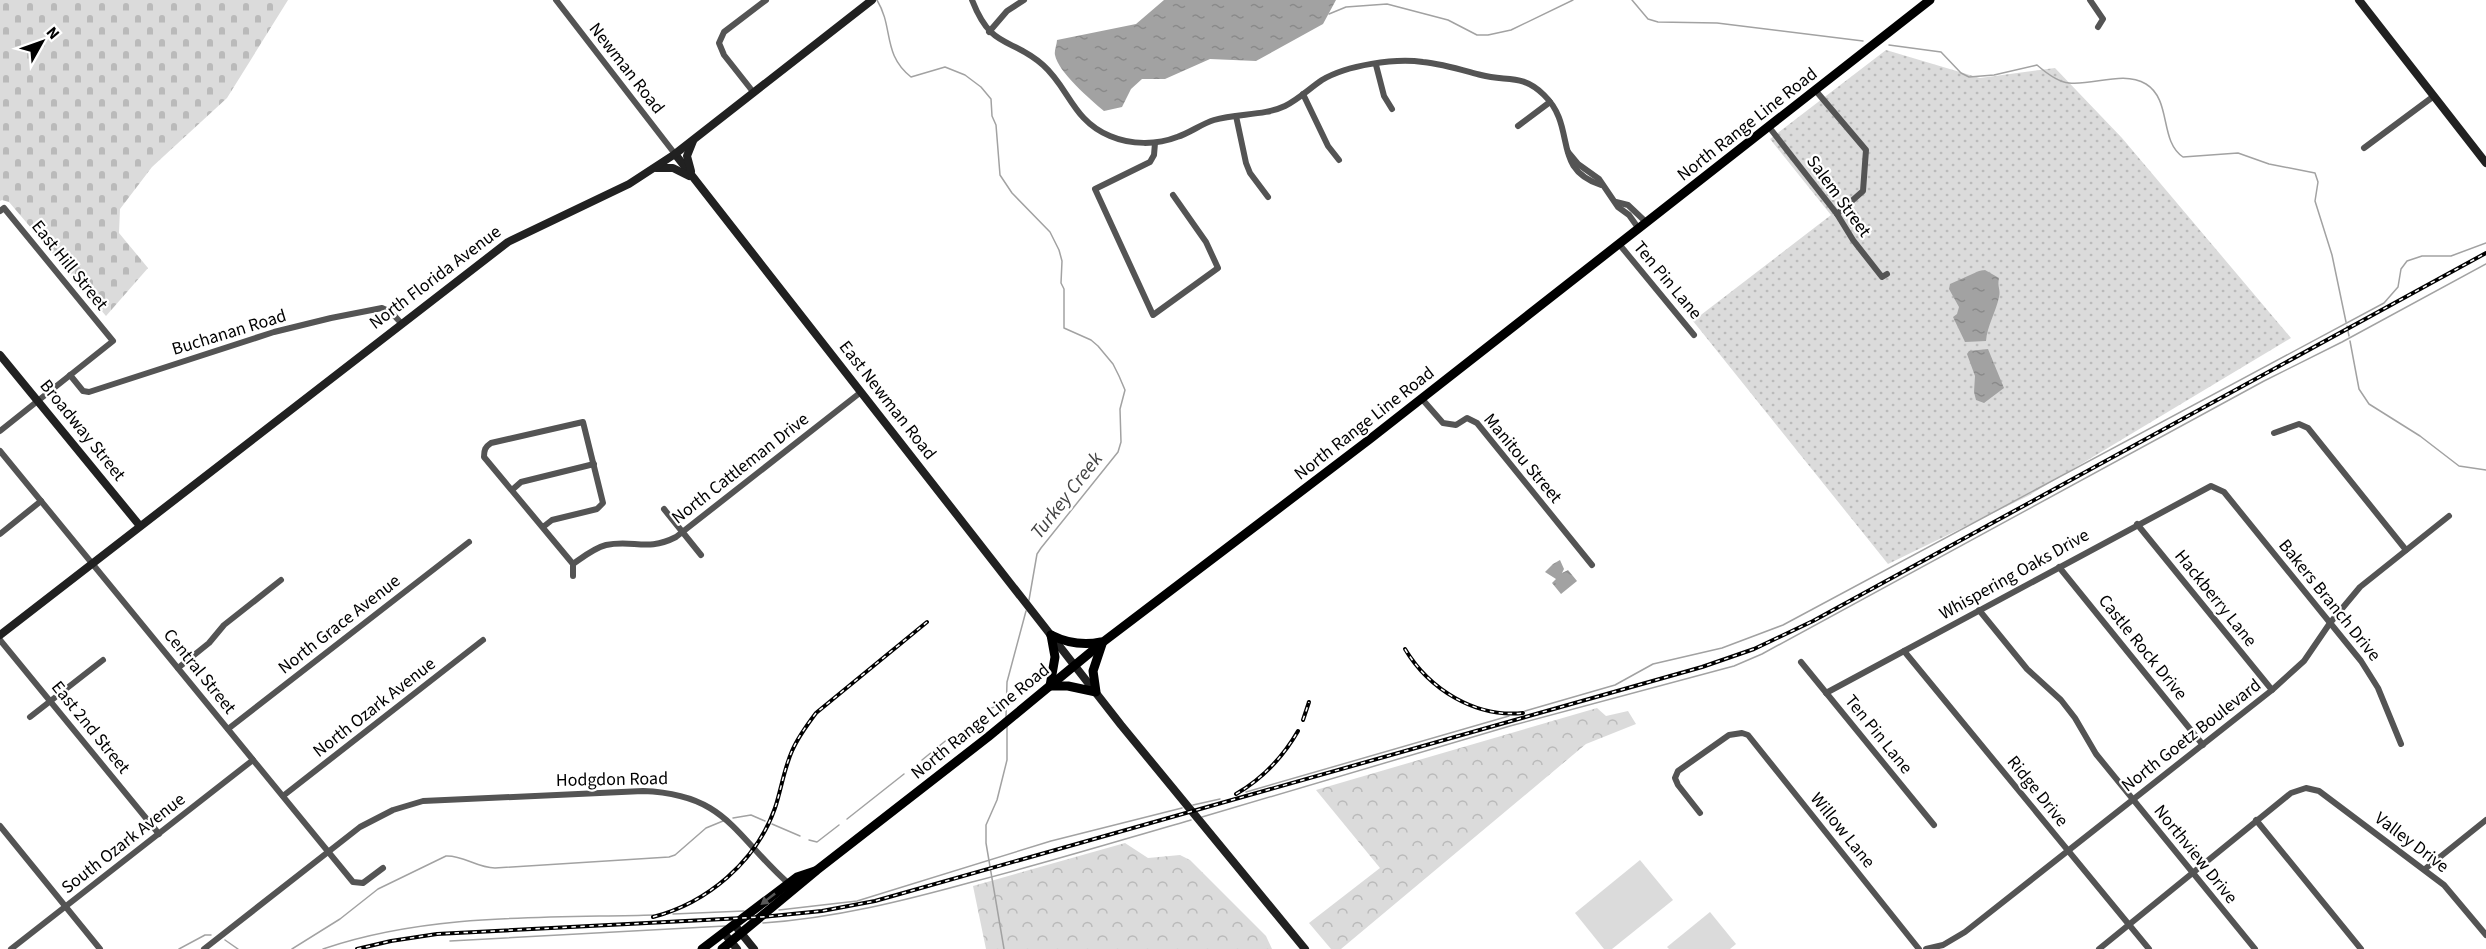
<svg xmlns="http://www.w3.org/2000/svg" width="2486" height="949" viewBox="0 0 2486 949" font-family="'Source Sans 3',sans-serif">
  <defs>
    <pattern id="grass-dots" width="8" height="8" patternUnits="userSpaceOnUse" patternTransform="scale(1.5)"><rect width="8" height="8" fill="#dbdbdb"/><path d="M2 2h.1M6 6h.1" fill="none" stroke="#bababa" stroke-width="1.8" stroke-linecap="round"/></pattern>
    <pattern id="forest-crowns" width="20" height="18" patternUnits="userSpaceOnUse" patternTransform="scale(1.5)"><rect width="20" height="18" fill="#dbdbdb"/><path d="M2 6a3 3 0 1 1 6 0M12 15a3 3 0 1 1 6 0" fill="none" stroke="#bababa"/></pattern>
    <pattern id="cemetery-stones" width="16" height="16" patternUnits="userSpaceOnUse" patternTransform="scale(1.5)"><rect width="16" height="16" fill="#dbdbdb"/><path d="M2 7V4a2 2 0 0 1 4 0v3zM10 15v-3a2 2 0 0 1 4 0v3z" fill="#bababa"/></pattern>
    <pattern id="water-ripples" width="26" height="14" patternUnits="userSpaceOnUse" patternTransform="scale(1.5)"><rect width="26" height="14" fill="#a2a2a2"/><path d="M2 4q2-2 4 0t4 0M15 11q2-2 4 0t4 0" fill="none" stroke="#8a8a8a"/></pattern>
  </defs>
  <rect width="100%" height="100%" fill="#fff"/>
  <!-- grass -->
  <path fill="url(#grass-dots)" d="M1886,50l94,28 75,-10 67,70 169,200 -263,158 -140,68 -195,-243 138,-106 -61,-76z"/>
  <!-- forest -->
  <g fill="url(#forest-crowns)">
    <path d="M1597,708l9,8 22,-5 8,13 -50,20 -245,205h-10l-22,-26 71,-55 -64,-78z"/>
    <path d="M1125,843l23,15 32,-3 10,5 76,76 6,13h-286l-13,-63z"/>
  </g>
  <!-- cemetery -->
  <path fill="url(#cemetery-stones)" d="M0,0h288l-61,98 -75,69 -32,42 -1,24 29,35 -42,48 -97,-114 -7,-2 -2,1z"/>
  <!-- park -->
  <g fill="#dbdbdb">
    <path d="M1640,860l33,40 -61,49h-8l-29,-36z"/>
    <path d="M1710,912l26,32 -6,5h-61l-2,-2z"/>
  </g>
  <!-- water -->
  <g fill="url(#water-ripples)">
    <path d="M1164,0h172l-13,24 -67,37 -46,-2 -45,20h-23l-11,10 -9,18 -18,4c-13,-11 -46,-39 -49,-56 -1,-4 2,-11 2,-15l79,-16z"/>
    <path d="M1985,270l14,8c-2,9 2,12 0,19 -3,15 -12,29 -13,44l-21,1 -12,-25 4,-3 2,-7 -10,-18 1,-5 29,-13z"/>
    <path d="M1988,349l16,39 -20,15 -8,-3 -2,-8 1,-16 -8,-22 2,-3z"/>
    <path d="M1560,560l4,9 -2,4 6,-3 9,11 -16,13 -9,-11 4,-4 -11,-7 8,-8z"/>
  </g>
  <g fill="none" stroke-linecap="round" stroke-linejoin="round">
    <!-- stream -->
    <g stroke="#a2a2a2" stroke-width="1.5">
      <path d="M877,0c17,28 5,54 34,77l34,-10 20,8 16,12 10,12 1,17 4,9 4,50 12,18 38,39 9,18 3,11 -1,22 3,6v39l27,12 7,6 15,18 6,12 6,14 -5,19 1,33 -3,10 -77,96 -4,6 -8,46"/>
      <path d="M1632,0l16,19 10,3 59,1 146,18"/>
      <path d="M1329,14l17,-7 41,-3 61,16 29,15h11l23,-5 62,-30"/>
      <path d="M1889,45l52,7 20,21 8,4 25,-2 43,-10c8,7 20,17 32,18 24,3 54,-13 77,1 26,16 13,57 37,73l55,-4 31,11 46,9 3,9 -3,19 17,54 14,67"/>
      <path d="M2347,326l2,10"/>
      <path d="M2350,341l9,48 10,15 51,32 39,30 27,4"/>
      <path d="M989,709l16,-6"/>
      <path d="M1525,711l90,-26 38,-21 69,-16 61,-23 601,-322 14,-16 3,-18 6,-8 15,-5h29l35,-13"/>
      <path d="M1006,717l1,-35 19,-71"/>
      <path d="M922,760l27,-22"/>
      <path d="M1246,792l263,-76"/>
      <path d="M1193,805l27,-6"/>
      <path d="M1202,817l308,-91 224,-60 28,-12 502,-273 78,-39 144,-78"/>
      <path d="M733,818l18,-3 14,6"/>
      <path d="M847,819l57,-45"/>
      <path d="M772,824l28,12"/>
      <path d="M809,840l8,2 22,-17"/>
      <path d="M779,910l78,-9 194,-60 131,-33"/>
      <path d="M673,914l71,-3"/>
      <path d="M763,923c72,-5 140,-22 209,-41 74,-19 146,-41 219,-62"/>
      <path d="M225,940l13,9"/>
      <path d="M450,941l275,-15"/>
      <path d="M179,949l26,-14h6"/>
      <path d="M292,949l48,-30 38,-30 68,-33c17,-1 31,12 49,12l174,-11 6,-2 31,-27 17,-7"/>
      <path d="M323,949c105,-36 221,-31 331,-34"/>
      <path d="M1004,949l-18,-106v-18l11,-25 10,-40v-35"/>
    </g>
    <!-- street -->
    <g stroke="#545454" stroke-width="6">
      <path d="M556,0l119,154"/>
      <path d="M972,0c20,51 38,36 71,65 26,23 30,56 67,71 21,9 47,9 67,1 13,-4 24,-13 37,-17 23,-7 50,-4 71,-14 14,-7 25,-18 37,-26 25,-15 73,-22 101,-18 20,2 39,8 58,13 25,7 41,-2 63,20 34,33 6,73 57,90"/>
      <path d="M2090,0l13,19 -5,8"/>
      <path d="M989,32l18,-21 17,-11"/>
      <path d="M1376,65l8,31 8,13"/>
      <path d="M1816,91l50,59 -3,41 -26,23"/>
      <path d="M754,93l-30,-38 -5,-12 5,-11 42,-32"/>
      <path d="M1303,94l25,52 11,14"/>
      <path d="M1236,116l10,47 4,10 18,24"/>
      <path d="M1518,126l32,-24"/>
      <path d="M1769,127l68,87 16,26 29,37 5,-3"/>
      <path d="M1155,143l-1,12 -4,7 -55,27 58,126 65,-47 -12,-26 -33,-47"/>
      <path d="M2364,148l70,-52"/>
      <path d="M1568,152l10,12 21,15 19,28 11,8 10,14"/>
      <path d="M1616,202l12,3 19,18"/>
      <path d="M0,211l4,-3 109,133 -113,90"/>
      <path d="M1619,244l75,91"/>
      <path d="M70,375l13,16 6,1 185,-60 57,-14 51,-10 9,4 10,11"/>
      <path d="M1422,399l21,24 13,2 11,-7 10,5 115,142"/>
      <path d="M2274,433l25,-9 9,4 98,122"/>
      <path d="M0,451l353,431 10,1 20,-15"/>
      <path d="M512,490l9,-8 73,-18"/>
      <path d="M664,509l37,46"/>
      <path d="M2137,524l135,166"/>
      <path d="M543,527l9,-7 45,-11 6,-6 -20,-81 -92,21c-6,4 -7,7 -7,14l89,107"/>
      <path d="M0,534l41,-33"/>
      <path d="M2059,567l144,178"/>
      <path d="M573,576v-12c10,-7 21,-16 33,-19 27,-6 41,7 70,-8l185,-145"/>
      <path d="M1979,610l48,59 34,31 14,18 21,36 159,195"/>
      <path d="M0,640l159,194"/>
      <path d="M1904,651l245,298"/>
      <path d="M1801,662l133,163"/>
      <path d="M178,668l31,-25 15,-18 57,-45"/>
      <path d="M1826,693l385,-207 13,6 137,169 17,27 23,56"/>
      <path d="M30,717l73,-57"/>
      <path d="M228,729l241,-187"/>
      <path d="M283,796l200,-156"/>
      <path d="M1700,813l-22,-28 -3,-7 3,-7 51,-36 13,-2 6,2 171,214"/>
      <path d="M2256,820l105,129"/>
      <path d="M0,826l100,123"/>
      <path d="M2425,869l61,-49"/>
      <path d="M11,949l242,-189"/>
      <path d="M204,949l156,-122 33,-17 30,-9 220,-10c83,3 91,44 145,92"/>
      <path d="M1926,949l17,-4 22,-13 307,-242 32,-29 26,-38 30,-36 89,-71"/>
      <path d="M2099,949l192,-156 15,-5 13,3 125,94 42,50"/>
    </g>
    <!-- secondary -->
    <g stroke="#212121" stroke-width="8">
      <path d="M2359,0l127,163"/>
      <path d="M675,154l446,571 184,224"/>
      <path d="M656,168h17l16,8"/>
      <path d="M691,171l-4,-15 6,-15"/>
      <path d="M0,355l140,171"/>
      <path d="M0,635l508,-393 121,-58 46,-30 197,-154"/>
      <path d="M737,928l17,21"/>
      <path d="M724,933l13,16"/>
    </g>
    <!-- primary -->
    <g stroke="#000" stroke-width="9">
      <path d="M1051,635l4,22 -5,29h18l28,6 -3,-21 9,-27"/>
      <path d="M1051,635c16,8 31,11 50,7"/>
      <path d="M702,949l95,-72 18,-6"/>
      <path d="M722,949l95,-79 171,-133 115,-95 267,-203 560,-439"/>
    </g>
    <!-- rail casing -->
    <g stroke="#000" stroke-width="4">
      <g id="rail">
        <path d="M1405,649c24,40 70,69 118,64"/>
        <path d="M1303,720l6,-18"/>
        <path d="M1236,794c26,-15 47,-37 62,-63"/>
        <path d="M653,917c54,-14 103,-55 122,-109 6,-18 9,-39 17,-57 6,-14 15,-26 24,-38l111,-91"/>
        <path d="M357,949l34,-8 46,-7 325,-17 60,-6 53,-10 827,-234 52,-18 59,-28 673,-368"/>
      </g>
    </g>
    <!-- rail -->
    <use href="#rail" stroke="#fff" stroke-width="1.5" stroke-dasharray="4.5" stroke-linecap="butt"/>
  </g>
  <!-- one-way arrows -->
  <defs><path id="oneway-solid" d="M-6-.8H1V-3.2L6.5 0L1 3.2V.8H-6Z" transform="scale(1.5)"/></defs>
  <use fill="#595959" href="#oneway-solid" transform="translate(768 899) rotate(142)"/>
  <g text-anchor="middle" stroke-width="4.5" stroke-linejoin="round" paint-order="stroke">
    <!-- street labels -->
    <g font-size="18" fill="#000" stroke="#fff">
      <text transform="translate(627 68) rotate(52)" y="6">Newman Road</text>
      <text transform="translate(1747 124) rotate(-38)" y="6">North Range Line Road</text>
      <text transform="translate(1839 196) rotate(54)" y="6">Salem Street</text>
      <text transform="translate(70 265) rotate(51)" y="6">East Hill Street</text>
      <text transform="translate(435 277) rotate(-37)" y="6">North Florida Avenue</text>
      <text transform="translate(1668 280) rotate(50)" y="6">Ten Pin Lane</text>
      <text transform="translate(229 332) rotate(-17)" y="6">Buchanan Road</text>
      <text transform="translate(888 400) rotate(52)" y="6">East Newman Road</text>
      <text transform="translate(1364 423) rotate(-38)" y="6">North Range Line Road</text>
      <text transform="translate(83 430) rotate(51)" y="6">Broadway Street</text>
      <text transform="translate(1523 458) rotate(50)" y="6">Manitou Street</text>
      <text transform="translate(740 468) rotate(-38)" y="6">North Cattleman Drive</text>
      <text transform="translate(2014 574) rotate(-29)" y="6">Whispering Oaks Drive</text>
      <text transform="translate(2216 598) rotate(51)" y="6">Hackberry Lane</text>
      <text transform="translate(2330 600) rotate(51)" y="6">Bakers Branch Drive</text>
      <text transform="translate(339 624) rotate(-38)" y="6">North Grace Avenue</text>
      <text transform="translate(2143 647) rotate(51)" y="6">Castle Rock Drive</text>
      <text transform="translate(200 671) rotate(51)" y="6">Central Street</text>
      <text transform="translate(374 707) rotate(-38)" y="6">North Ozark Avenue</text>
      <text transform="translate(980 721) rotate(-39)" y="6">North Range Line Road</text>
      <text transform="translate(91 727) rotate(51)" y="6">East 2nd Street</text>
      <text transform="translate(1879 734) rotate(51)" y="6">Ten Pin Lane</text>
      <text transform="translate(2191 735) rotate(-38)" y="6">North Goetz Boulevard</text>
      <text transform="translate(612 779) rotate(-1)" y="6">Hodgdon Road</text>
      <text transform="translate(2038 791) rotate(51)" y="6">Ridge Drive</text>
      <text transform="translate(1843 830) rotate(51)" y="6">Willow Lane</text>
      <text transform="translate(2412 842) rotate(37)" y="6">Valley Drive</text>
      <text transform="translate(123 843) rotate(-38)" y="6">South Ozark Avenue</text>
      <text transform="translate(2196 854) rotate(51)" y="6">Northview Drive</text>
    </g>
    <!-- water labels -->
    <g font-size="20" font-style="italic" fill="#434343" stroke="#fff">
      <text transform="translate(1066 495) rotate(-52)" y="7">Turkey Creek</text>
    </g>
  </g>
  <!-- north arrow -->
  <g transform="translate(42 42) rotate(50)" stroke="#ffffff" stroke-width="4.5" paint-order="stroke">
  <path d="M0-4.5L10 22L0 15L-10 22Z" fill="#000000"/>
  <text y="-9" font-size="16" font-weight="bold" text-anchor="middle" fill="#000000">N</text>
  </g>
</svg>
